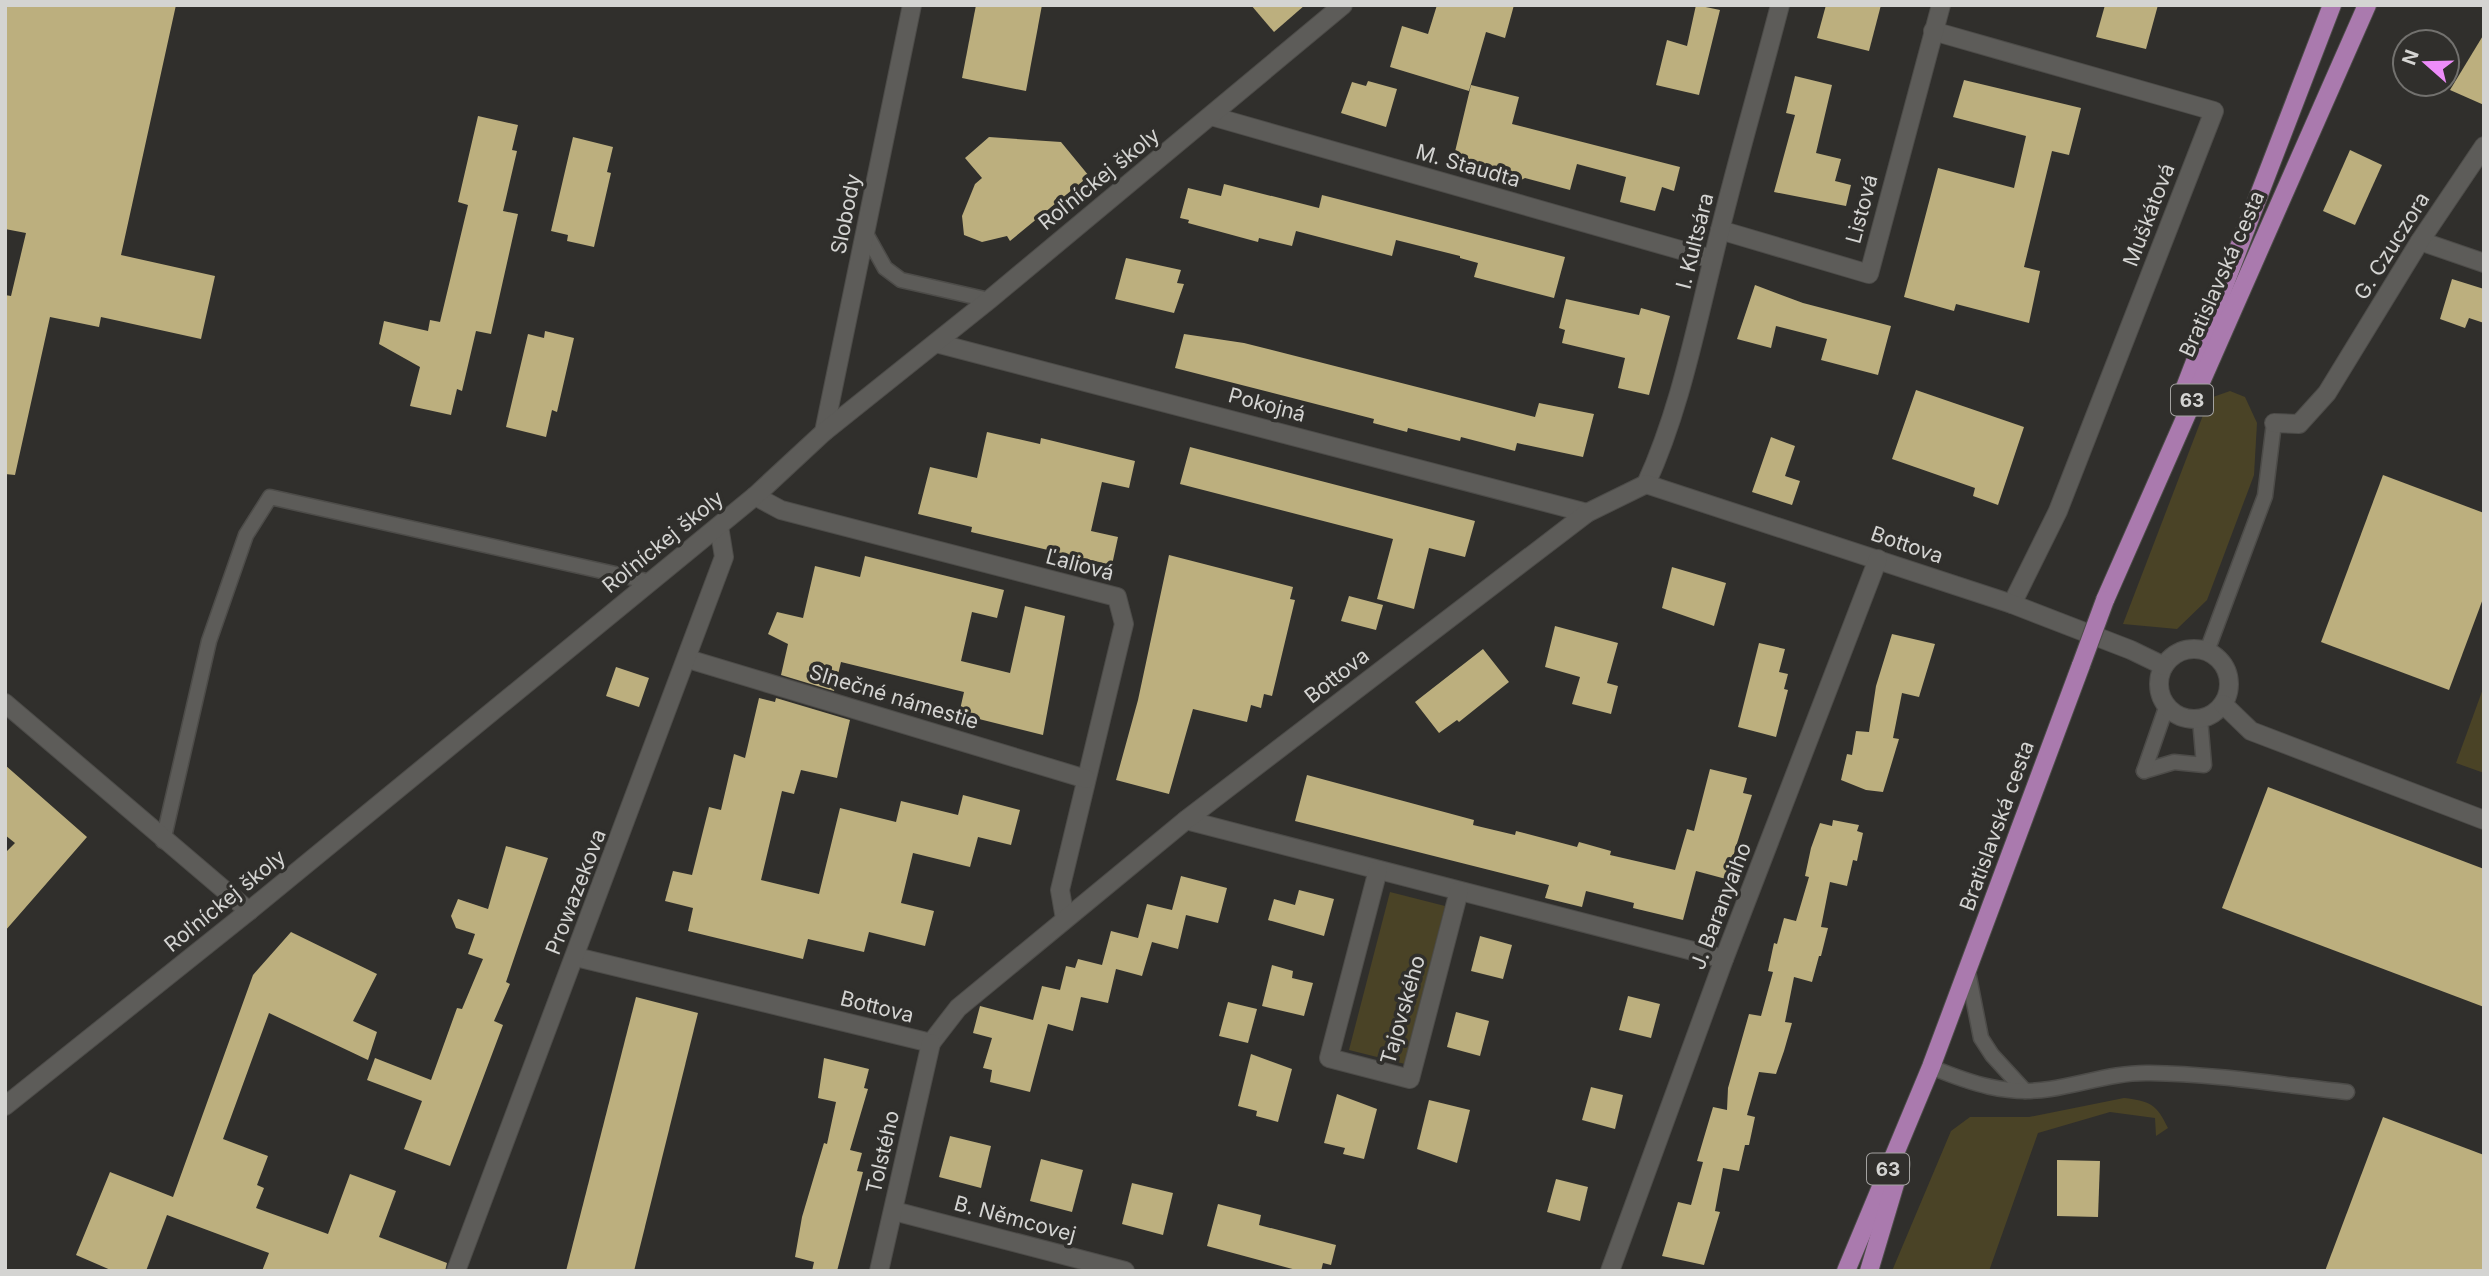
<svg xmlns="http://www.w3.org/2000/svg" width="2489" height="1276" viewBox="0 0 2489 1276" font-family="Inter,sans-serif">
  <rect width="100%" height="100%" fill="#302f2c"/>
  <!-- green -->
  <g fill="#4a4326">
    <path d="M2230,391l15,6 12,26 -3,52 -47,125 -30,29 -54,-5 82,-214 8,-13z"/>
    <path d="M2484,686v87l-28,-10z"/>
    <path d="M1390,892l55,14 -40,158 -56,-14z"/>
    <path d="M2124,1098c27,3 33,7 44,30l-12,8 -1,-18 -45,-6 -72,21 -49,138h-97l59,-140 19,-14h59z"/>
  </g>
  <!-- building -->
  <g fill="#bcaf7e">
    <path d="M5,5h171l-55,250 94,21 -14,63 -100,-22 -2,10 -49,-10 -35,158 -10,-1v-179l6,1 15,-63 -21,-4z"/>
    <path d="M976,5h66l-16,86 -64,-13z"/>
    <path d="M1251,5h54l-31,27z"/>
    <path d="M1437,5h77l-9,33 -19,-6 -17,59 -79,-24 12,-41 26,8z"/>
    <path d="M1696,5l24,5 -21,85 -43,-10 11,-45 20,6z"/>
    <path d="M1826,5h55l-12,46 -52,-13z"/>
    <path d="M2105,5h53l-12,44 -50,-12z"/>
    <path d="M2484,34v71l-34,-15z"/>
    <path d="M1795,76l37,9 -16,68 25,6 -6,22 16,4 -5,21 -72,-14 21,-77 -9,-2z"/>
    <path d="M1964,80l117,28 -12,47 -17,-4 -28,116 16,4 -11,52 -73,-19 -2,7 -50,-14 34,-129 76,20 12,-52 -73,-19z"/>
    <path d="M1368,81l29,8 -11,38 -45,-14 11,-31 14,4z"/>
    <path d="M1471,85l48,12 -7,27 168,43 -6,24 -12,-4 -7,24 -35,-9 6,-25 -49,-13 -7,26 -45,-12 -6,3 -24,-6 1,-4 -43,-11z"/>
    <path d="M478,116l40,9 -6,25 5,1 -14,60 15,3 -27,120 -15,-3 -14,60 -5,-2 -6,26 -41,-9 10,-39 -41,-23 5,-23 44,10 2,-11 10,2 28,-117 -10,-3z"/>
    <path d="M573,137l40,10 -6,25 4,1 -17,74 -27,-6 1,-6 -17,-4z"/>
    <path d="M989,137l72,5 28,34 -79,65 -3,-5 -25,6 -18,-7 -2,-19 13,-32 7,-6 -17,-20z"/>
    <path d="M2350,150l32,15 -27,60 -32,-14z"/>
    <path d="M1224,184l95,24 3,-13 243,62 -11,41 -80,-21 4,-14 -18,-5v-2l-64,-16 -4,16 -96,-25 -4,15 -33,-8 -1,4 -70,-19 1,-3 -9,-2 8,-30 33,8z"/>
    <path d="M1126,258l55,12 -4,13 7,1 -10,29 -59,-14z"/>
    <path d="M2452,279l32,10v34l-15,-5 -4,10 -25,-9z"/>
    <path d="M1755,285l48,18 88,23 -13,49 -57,-15 6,-21 -51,-13 -5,22 -34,-9z"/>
    <path d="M1566,299l73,16 2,-7 29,8 -21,79 -31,-7 7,-30 -63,-15 3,-13 -6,-2z"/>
    <path d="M545,331l29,7 -17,74 -5,-2 -6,27 -40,-10 22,-93 16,4z"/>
    <path d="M1184,334l60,9 291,74 4,-14 55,11 -11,43 -66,-14 -2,8 -54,-14 -1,4 -52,-13 -1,4 -34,-9 1,-4 -199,-51z"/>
    <path d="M1916,390l108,37 -26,78 -25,-9 2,-8 -83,-29z"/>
    <path d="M987,432l53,12 1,-6 94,23 -6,27 -27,-6 -11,49 27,6 -6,28 -141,-33 1,-5 -54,-13 12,-47 47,11z"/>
    <path d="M1771,437l24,9 -10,30 15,5 -8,24 -40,-13z"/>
    <path d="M1190,447l285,74 -10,36 -36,-9 -15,61 -37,-10 16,-60 -213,-55z"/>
    <path d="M2383,475l101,38v83l-35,94 -128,-48z"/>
    <path d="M1169,555l124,32 -3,12 5,1 -23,96 -8,-2 -3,14 -10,-3 -4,17 -54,-13 -24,85 -53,-14 22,-80z"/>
    <path d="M865,556l139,34 -7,28 -25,-6 -11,49 49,12 15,-67 40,10 -22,119 -84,-21 5,-22 -123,-30 -7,29 -53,-16 7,-31 -20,-10 9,-22 26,6 12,-52 45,11z"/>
    <path d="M1672,567l54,16 -12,43 -52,-18z"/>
    <path d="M1349,596l34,9 -7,25 -35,-9z"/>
    <path d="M1555,626l63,17 -11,40 11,3 -7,28 -39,-10 8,-27 -35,-10z"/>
    <path d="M1892,634l43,10 -16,53 -17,-4 -9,45 6,1 -16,53 -17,-2 -25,-10 6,-26 5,1 4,-24 13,1 7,-46z"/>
    <path d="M1759,643l26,6 -6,23 9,2 -4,15 4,1 -12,47 -38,-10z"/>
    <path d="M1483,649l26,33 -50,40 -2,-2 -18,13 -24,-31z"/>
    <path d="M616,667l33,11 -10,29 -33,-11z"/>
    <path d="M759,698l16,4 1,-4 74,22 -13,58 -36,-8 -7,24 -12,-3 -21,89 58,14 21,-86 56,14 5,-21 57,14 5,-20 57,15 -9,35 -33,-8 -8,30 -57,-14 -12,50 33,8 -9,35 -56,-14 -5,20 -56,-13 -5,20 -115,-28 5,-23 -28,-7 8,-30 19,4 17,-68 12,3 13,-56 11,4z"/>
    <path d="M5,765l82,72 -82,94v-78l10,-10 -10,-8z"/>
    <path d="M1710,769l37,9 -4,15 9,2 -26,84 -30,-8 -13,49 -50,-12 1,-5 -48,-12 -4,16 -37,-9 4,-13 -254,-64 12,-46 167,45 -1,5 42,10 1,-4 61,16 2,-5 32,9 -1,4 65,15 12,-41 7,2z"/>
    <path d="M2268,787l216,82v138l-262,-99z"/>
    <path d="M1833,820l26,5 -2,6 6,2 -6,28 -4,-1 -6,26 -17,-4 -9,45 7,1 -7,28h-2l-7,26 -18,-5 -9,45 7,1 -8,28 -8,23 -17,-2 -12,43 8,2 -6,28h-4l-6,26 -16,-3 -8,43 5,1 -16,53 -42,-9 16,-54 13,3 12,-43 -6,-1 16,-54 14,3 1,-22 21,-74 12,2 12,-44 -5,-1 6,-28 3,1 7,-26 12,3 13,-44 -4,-1 6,-28 9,-25 12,3z"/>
    <path d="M506,846l42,12 -42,124 4,2 -16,37 9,4 -53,141 -46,-17 18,-48 -55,-21 8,-22 56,22 26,-72 5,1 21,-50 -15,-5 7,-20 -19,-6 -5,-12 7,-17 30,10z"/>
    <path d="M1181,876l46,12 -9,35 -32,-8 -8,34 -26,-7 -10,34 -26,-7 -8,34 -27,-6 -8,34 -25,-7 -18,68 -40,-10 2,-12 -9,-2 9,-30 -19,-5 7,-27 53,14 9,-34 18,4 6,-24 9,2 3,-9 24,6 9,-34 27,7 9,-34 25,6z"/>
    <path d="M1299,890l35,9 -10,37 -56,-16 6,-21 21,6z"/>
    <path d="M291,932l86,42 -24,47 24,11 -9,28 -99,-47 -46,126 45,17 -11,29 7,3 -8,20 72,26 22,-60 46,17 -17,46 68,26 -2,8h-183l7,-18 -102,-38 -21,56h-33l-37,-16 34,-83 63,25 80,-222z"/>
    <path d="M1480,936l32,9 -9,34 -32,-8z"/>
    <path d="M1272,965l21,6 -1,7 21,5 -9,33 -42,-10z"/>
    <path d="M1628,996l32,8 -9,34 -32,-8z"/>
    <path d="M636,997l62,16 -64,258h-68z"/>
    <path d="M1228,1002l29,7 -9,34 -29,-7z"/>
    <path d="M1456,1012l33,9 -9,35 -33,-9z"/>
    <path d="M1251,1054l41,15 -14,53 -22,-6 1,-5 -19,-5z"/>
    <path d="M824,1058l45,11 -5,19 4,1 -18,61 12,3 -5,18 6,1 -26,99h-25l2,-9 -19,-5 7,-40 22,-74 3,1 9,-42 -18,-4z"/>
    <path d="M1591,1087l32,8 -8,34 -33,-9z"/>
    <path d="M1337,1094l40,15 -13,50 -21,-5 2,-6 -21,-5z"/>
    <path d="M1429,1100l41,10 -13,53 -40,-14z"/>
    <path d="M2383,1117l101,38v116h-159z"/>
    <path d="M950,1136l41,10 -10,42 -42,-11z"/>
    <path d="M1041,1159l42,11 -11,42 -42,-11z"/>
    <path d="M2057,1160l43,1 -2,56 -41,-1z"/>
    <path d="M1556,1179l32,8 -8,34 -33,-9z"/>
    <path d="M1132,1183l41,10 -10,42 -41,-11z"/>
    <path d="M1218,1204l43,11 -2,10 77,20 -5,20 -8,-2 -2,8h-21l-93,-25z"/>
  </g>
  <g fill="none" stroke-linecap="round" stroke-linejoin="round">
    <!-- lane casing -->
    <g stroke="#4d4c49" stroke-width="17">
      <g id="lane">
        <path d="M866,234l19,34 16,12 88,20"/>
        <path d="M2207,651l58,-155 9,-73"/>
        <path d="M2144,771l30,-9 30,3 -4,-46"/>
        <path d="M2144,771l23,-66"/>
        <path d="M163,841l46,-200 37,-106 24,-38 381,85"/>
        <path d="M1968,972l13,66 11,17 33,36"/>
        <path d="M1931,1067c39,16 76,29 119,22 33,-5 66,-17 100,-16 66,1 132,12 197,19"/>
      </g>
    </g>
    <!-- street casing -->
    <g stroke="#4d4c49" stroke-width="20">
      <g id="street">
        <path d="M1933,31l281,80 -156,400 -46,93"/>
        <path d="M1211,116l501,143"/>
        <path d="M1720,230l149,44 72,-269"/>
        <path d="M2420,241l64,22"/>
        <path d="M936,343l651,170"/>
        <path d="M2274,423l25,1 28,-31 93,-152 64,-95"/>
        <path d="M824,432l88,-427"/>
        <path d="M1646,484c33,-72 48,-149 67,-225 20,-85 45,-169 67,-254"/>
        <path d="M755,496l26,14 336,87 7,27 -64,266 5,29"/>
        <circle cx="2194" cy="684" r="35"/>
        <path d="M688,659l398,120"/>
        <path d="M5,703l244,208"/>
        <path d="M2223,704l28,27 233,89"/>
        <path d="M1186,820l538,139"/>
        <path d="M1378,870l-49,188 81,21 49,-188"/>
        <path d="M576,957l355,86 27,-35 228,-188 401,-307 59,-29 366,120 119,46 33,16"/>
        <path d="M894,1211l231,60"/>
        <path d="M456,1271l268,-714 -5,-31"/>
        <path d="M879,1271l52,-228"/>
        <path d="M1610,1271l114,-312 154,-400"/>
      </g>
    </g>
    <!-- secondary casing -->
    <g stroke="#4d4c49" stroke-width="20">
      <path id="secondary" d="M5,1106l244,-195 506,-415 69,-64 165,-132 354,-295"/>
    </g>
    <!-- primary casing -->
    <g stroke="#4d4c49" stroke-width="20">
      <g id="primary">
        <path d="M2184,390l148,-385"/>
        <path d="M2105,600l262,-595"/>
        <path d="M1846,1271l85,-204 150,-402"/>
        <path d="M1869,1271l32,-107"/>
      </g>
    </g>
    <!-- lane -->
    <use href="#lane" stroke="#5d5c59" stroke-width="14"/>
    <!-- street -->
    <use href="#street" stroke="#5d5c59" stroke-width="18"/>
    <!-- secondary -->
    <use href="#secondary" stroke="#5d5c59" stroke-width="18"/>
    <!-- primary -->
    <use href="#primary" stroke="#aa7aae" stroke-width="18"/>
    <!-- primary-bridge casing -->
    <g stroke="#4d4c49" stroke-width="20" stroke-linecap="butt">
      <path id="primary-bridge" d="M2081,665l24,-65"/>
    </g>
    <!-- primary-bridge -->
    <use href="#primary-bridge" stroke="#aa7aae" stroke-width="18"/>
  </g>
  <g text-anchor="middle" stroke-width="7" stroke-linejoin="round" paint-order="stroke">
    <!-- shield labels -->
    <g fill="#302f2c" stroke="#a3a2a0" stroke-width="2">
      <rect x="2171" y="384.5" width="42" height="31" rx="5"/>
      <rect x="1867" y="1153.5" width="42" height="31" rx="5"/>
    </g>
    <g font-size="19" font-weight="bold" fill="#d4d4d2">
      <text x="2192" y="407">63</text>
      <text x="1888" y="1176">63</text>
    </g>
    <!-- street labels -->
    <g font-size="21" fill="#d4d4d2" stroke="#302f2c">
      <text transform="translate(1468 166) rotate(16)" y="7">M. Staudta</text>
      <text transform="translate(1099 179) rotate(-39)" y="7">Roľníckej školy</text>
      <text transform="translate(1862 209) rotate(-75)" y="7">Listová</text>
      <text transform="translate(846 214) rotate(-79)" y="7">Slobody</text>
      <text transform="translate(2149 215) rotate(-69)" y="7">Muškátová</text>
      <text transform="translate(1695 241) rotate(-76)" y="7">I. Kultsára</text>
      <text transform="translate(2392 246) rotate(-58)" y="7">G. Czuczora</text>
      <text transform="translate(2222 274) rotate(-66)" y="7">Bratislavská cesta</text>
      <text transform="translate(1267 405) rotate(15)" y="7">Pokojná</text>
      <text transform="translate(663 542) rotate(-39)" y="7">Roľníckej školy</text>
      <text transform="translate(1907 545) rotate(19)" y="7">Bottova</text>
      <text transform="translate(1080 565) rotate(15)" y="7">Ľaliová</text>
      <text transform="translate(1337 676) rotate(-38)" y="7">Bottova</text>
      <text transform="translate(894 697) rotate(17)" y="7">Slnečné námestie</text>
      <text transform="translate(1997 826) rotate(-70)" y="7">Bratislavská cesta</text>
      <text transform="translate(576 892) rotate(-69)" y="7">Prowazekova</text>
      <text transform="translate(225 901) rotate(-39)" y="7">Roľníckej školy</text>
      <text transform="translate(1721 906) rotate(-69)" y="7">J. Baranyaiho</text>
      <text transform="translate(877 1007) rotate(14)" y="7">Bottova</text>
      <text transform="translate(1403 1010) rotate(-74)" y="7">Tajovského</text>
      <text transform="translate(883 1152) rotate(-77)" y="7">Tolstého</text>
      <text transform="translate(1015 1219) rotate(15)" y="7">B. Němcovej</text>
    </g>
  </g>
  <!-- border -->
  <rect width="2489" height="1276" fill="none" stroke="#d4d4d2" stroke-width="14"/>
  <!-- north arrow -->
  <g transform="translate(2426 63) rotate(290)"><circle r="33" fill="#302f2c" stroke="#72716e" stroke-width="2"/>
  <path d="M0-5L12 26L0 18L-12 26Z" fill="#ed8cf9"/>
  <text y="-10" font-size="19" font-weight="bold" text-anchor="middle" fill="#d4d4d2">N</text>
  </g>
</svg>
